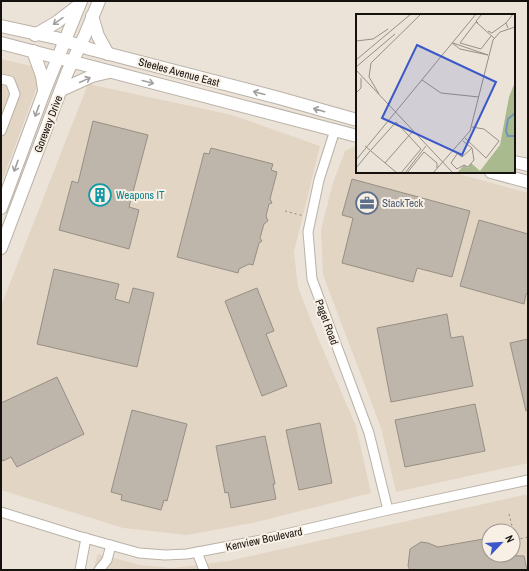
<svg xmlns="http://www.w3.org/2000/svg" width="529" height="571" viewBox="0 0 529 571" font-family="'Archivo Narrow',sans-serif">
  <rect width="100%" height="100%" fill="#ece3d8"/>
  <!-- built -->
  <g fill="#e3d5c4" fill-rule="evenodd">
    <path d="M1,59l30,7 7,18 -37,100z"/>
    <path d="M88,84l144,31 88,31 -26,106 4,35 20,51 38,88 15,67 -114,29 -70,13 -64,-7 -122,-38v-184z"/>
    <path d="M355,146h2v26h95l76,21v270l-132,29 -15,-64 -58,-153 -2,-45 11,-44 13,-35z"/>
    <path d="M528,494v76h-435l5,-16 43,11 32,3 55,-7zM489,531h24v24h-24z"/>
  </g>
  <!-- building -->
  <g fill="#beb6ab" stroke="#978f84">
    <path d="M93,121l55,14 -19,72 10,3 -10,39 -70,-19 13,-49 6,2z"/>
    <path d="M211,148l62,16 -2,6 6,2 -7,27 2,4 -3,1 -3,12 2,5 -4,3 -4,14 2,3 -3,2 -6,22 -4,-1 -10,5 -1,4 -61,-16 27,-104 5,1z"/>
    <path d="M352,179l118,32 -18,66 -35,-9 -4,14 -71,-19 11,-45 -11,-3z"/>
    <path d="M479,220l49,14v60h-2l-2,10 -64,-18z"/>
    <path d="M54,269l65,15 -4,15 14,4 4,-15 21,5 -17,74 -100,-23z"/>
    <path d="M257,288l17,43 -8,3 21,52 -25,10 -37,-95z"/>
    <path d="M447,314l4,24 12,-2 10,50 -82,16 -14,-74z"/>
    <path d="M528,339v71l-2,1 -16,-68z"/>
    <path d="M57,377l27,57 -67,33 -6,-10 -8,4 -2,-3v-55z"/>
    <path d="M475,404l10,47 -80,16 -10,-47z"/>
    <path d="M132,410l55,14 -20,77 -3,-1 -3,10 -40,-10 1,-5 -11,-3z"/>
    <path d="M320,423l12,60 -33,7 -13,-60z"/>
    <path d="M265,436l10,48h-2l3,15 -45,9 -3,-16 -3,1 -9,-47z"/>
    <path d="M489,538v17l35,1 3,14h-117l-2,-4 2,-17 11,-7 7,1 10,4z"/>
  </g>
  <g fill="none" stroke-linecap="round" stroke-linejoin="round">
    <!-- minor casing -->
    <g stroke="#bab2a7" stroke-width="11">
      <g id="minor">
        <path d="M1,79l9,2 5,13 -14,37"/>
        <path d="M335,130l-16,50 -11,52 4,47 57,154 19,77"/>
        <path d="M1,512l77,24 61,17 26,2 22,-1 69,-13 132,-31 140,-30"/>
        <path d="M197,552l7,18"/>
        <path d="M80,570l6,-32"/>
        <path d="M99,570l8,-10 4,-15"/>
      </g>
    </g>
    <!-- major casing -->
    <g stroke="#bab2a7" stroke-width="14">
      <g id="major">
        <path d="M92,16l6,20 10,18"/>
        <path d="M1,26l55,12 34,11 189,49 78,22"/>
        <path d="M35,35l22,-13 22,-17"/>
        <path d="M1,43l356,93"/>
        <path d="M33,51l9,25 2,14"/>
        <path d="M61,90l31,-14 17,-4"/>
        <path d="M514,162l14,3"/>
        <path d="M491,172l37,10"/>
        <path d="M1,208l43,-116 37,-91"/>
        <path d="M1,248l66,-175 18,-38 14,-34"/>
      </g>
    </g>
    <!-- path -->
    <g stroke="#918a83" stroke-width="1" stroke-dasharray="2 3" stroke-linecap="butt">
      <path d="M1,58l1,-3"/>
      <path d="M285,211l19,5"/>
      <path d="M509,514l4,16"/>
      <path d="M513,531l2,9 13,-3"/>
    </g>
    <!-- minor -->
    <use href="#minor" stroke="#fff" stroke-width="9"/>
    <!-- major -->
    <use href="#major" stroke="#fff" stroke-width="12"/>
  </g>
  <!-- one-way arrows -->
  <defs><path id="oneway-shaft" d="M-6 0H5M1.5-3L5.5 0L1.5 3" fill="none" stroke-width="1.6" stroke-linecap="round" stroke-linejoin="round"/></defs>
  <g stroke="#a1a09f">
    <use href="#oneway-shaft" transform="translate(58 21) rotate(145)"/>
    <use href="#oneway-shaft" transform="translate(85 80) rotate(-25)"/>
    <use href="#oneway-shaft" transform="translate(148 82) rotate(15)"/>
    <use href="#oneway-shaft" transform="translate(259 93) rotate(-165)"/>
    <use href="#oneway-shaft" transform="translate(319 110) rotate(-164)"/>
    <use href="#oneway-shaft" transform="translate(37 111) rotate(110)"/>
    <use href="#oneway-shaft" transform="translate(16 166) rotate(110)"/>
  </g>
  <!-- icons -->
  <defs>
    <g id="building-ring" transform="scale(1.15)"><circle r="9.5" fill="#f9f0e5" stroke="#0f9aa8" stroke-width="1.5"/><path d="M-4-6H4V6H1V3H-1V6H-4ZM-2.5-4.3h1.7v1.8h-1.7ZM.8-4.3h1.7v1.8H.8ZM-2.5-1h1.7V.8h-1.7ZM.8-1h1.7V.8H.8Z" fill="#0f9aa8"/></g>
    <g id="office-ring" transform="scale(1.15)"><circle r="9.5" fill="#f9f0e5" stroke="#5c6f8a" stroke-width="1.5"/><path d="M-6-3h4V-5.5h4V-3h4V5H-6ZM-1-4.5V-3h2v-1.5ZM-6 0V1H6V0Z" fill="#5c6f8a"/></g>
  </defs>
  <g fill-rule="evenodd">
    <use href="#building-ring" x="100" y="195"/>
    <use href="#office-ring" x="367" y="203"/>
  </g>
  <g text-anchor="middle" stroke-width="4" stroke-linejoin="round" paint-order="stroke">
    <!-- street labels -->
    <g font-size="11" fill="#14110e" stroke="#f9f0e5">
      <text transform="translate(179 72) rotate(15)" y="4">Steeles Avenue East</text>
      <text transform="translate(48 124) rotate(-69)" y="4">Goreway Drive</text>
      <text transform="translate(327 322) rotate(70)" y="4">Paget Road</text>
      <text transform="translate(264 539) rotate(-12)" y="4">Kenview Boulevard</text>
    </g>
    <!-- culture labels -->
    <g font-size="11" fill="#0d838f" stroke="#f9f0e5" text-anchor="start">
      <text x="116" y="199">Weapons IT</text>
    </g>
    <!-- service labels -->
    <g font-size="11" fill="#4e5e75" stroke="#f9f0e5" text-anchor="start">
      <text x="382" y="207">StackTeck</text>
    </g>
  </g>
  <!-- overview -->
  <g transform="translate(356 14)">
    <rect width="159" height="159" fill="#ece3d8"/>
    <path d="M159,68v91h-58l7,-8 4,3 3,-5 9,8 20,-26 9,-48z" fill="#a8ba8e"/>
    <path fill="none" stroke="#6f96b9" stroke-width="2" d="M159,99l-7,6 -2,12 2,5h7"/>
    <path fill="none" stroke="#968f87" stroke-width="1" d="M122,9l-2,-2 6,-7M152,14l-2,-5 7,-9M132,17l4,2 14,-10M135,22l-10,13 -21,-6 16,-21 18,16M0,27l17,-2 15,-10M96,29l8,6 28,6M97,29l35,12M0,46l55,-46M0,53l39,-33M0,56l97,103M66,66l19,13 38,4M0,79l5,-5v-10M23,80l-10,-17 2,-14 50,-49M109,124l21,20 13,-17 -15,-12 -12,-2M9,132l32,27M15,136l25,-28 25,27 -20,24M98,137l8,6 10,-9 -9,-7M101,140l-6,9 6,6 7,-4 4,2 6,-7 -2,-12M0,146l120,-146M29,149l27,-31M0,154l14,-17M49,159l21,-27M51,159l17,-21 13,11v5M77,159l37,-42 23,-91 7,-8 15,-5"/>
    <path fill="#3a58c9" fill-opacity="0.15" stroke="#3a58c9" stroke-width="2" d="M61,31l79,37 -34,73 -80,-37z"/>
    <rect width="159" height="159" fill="none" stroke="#14110e" stroke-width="2"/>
  </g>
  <!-- border -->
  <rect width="529" height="571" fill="none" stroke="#14110e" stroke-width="4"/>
  <!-- north arrow -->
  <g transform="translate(501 543) rotate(65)"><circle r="19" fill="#f9f0e5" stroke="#9d978f"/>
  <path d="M0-3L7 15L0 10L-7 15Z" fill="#3a58c9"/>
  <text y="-6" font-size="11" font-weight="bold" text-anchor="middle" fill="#14110e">N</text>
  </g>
</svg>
